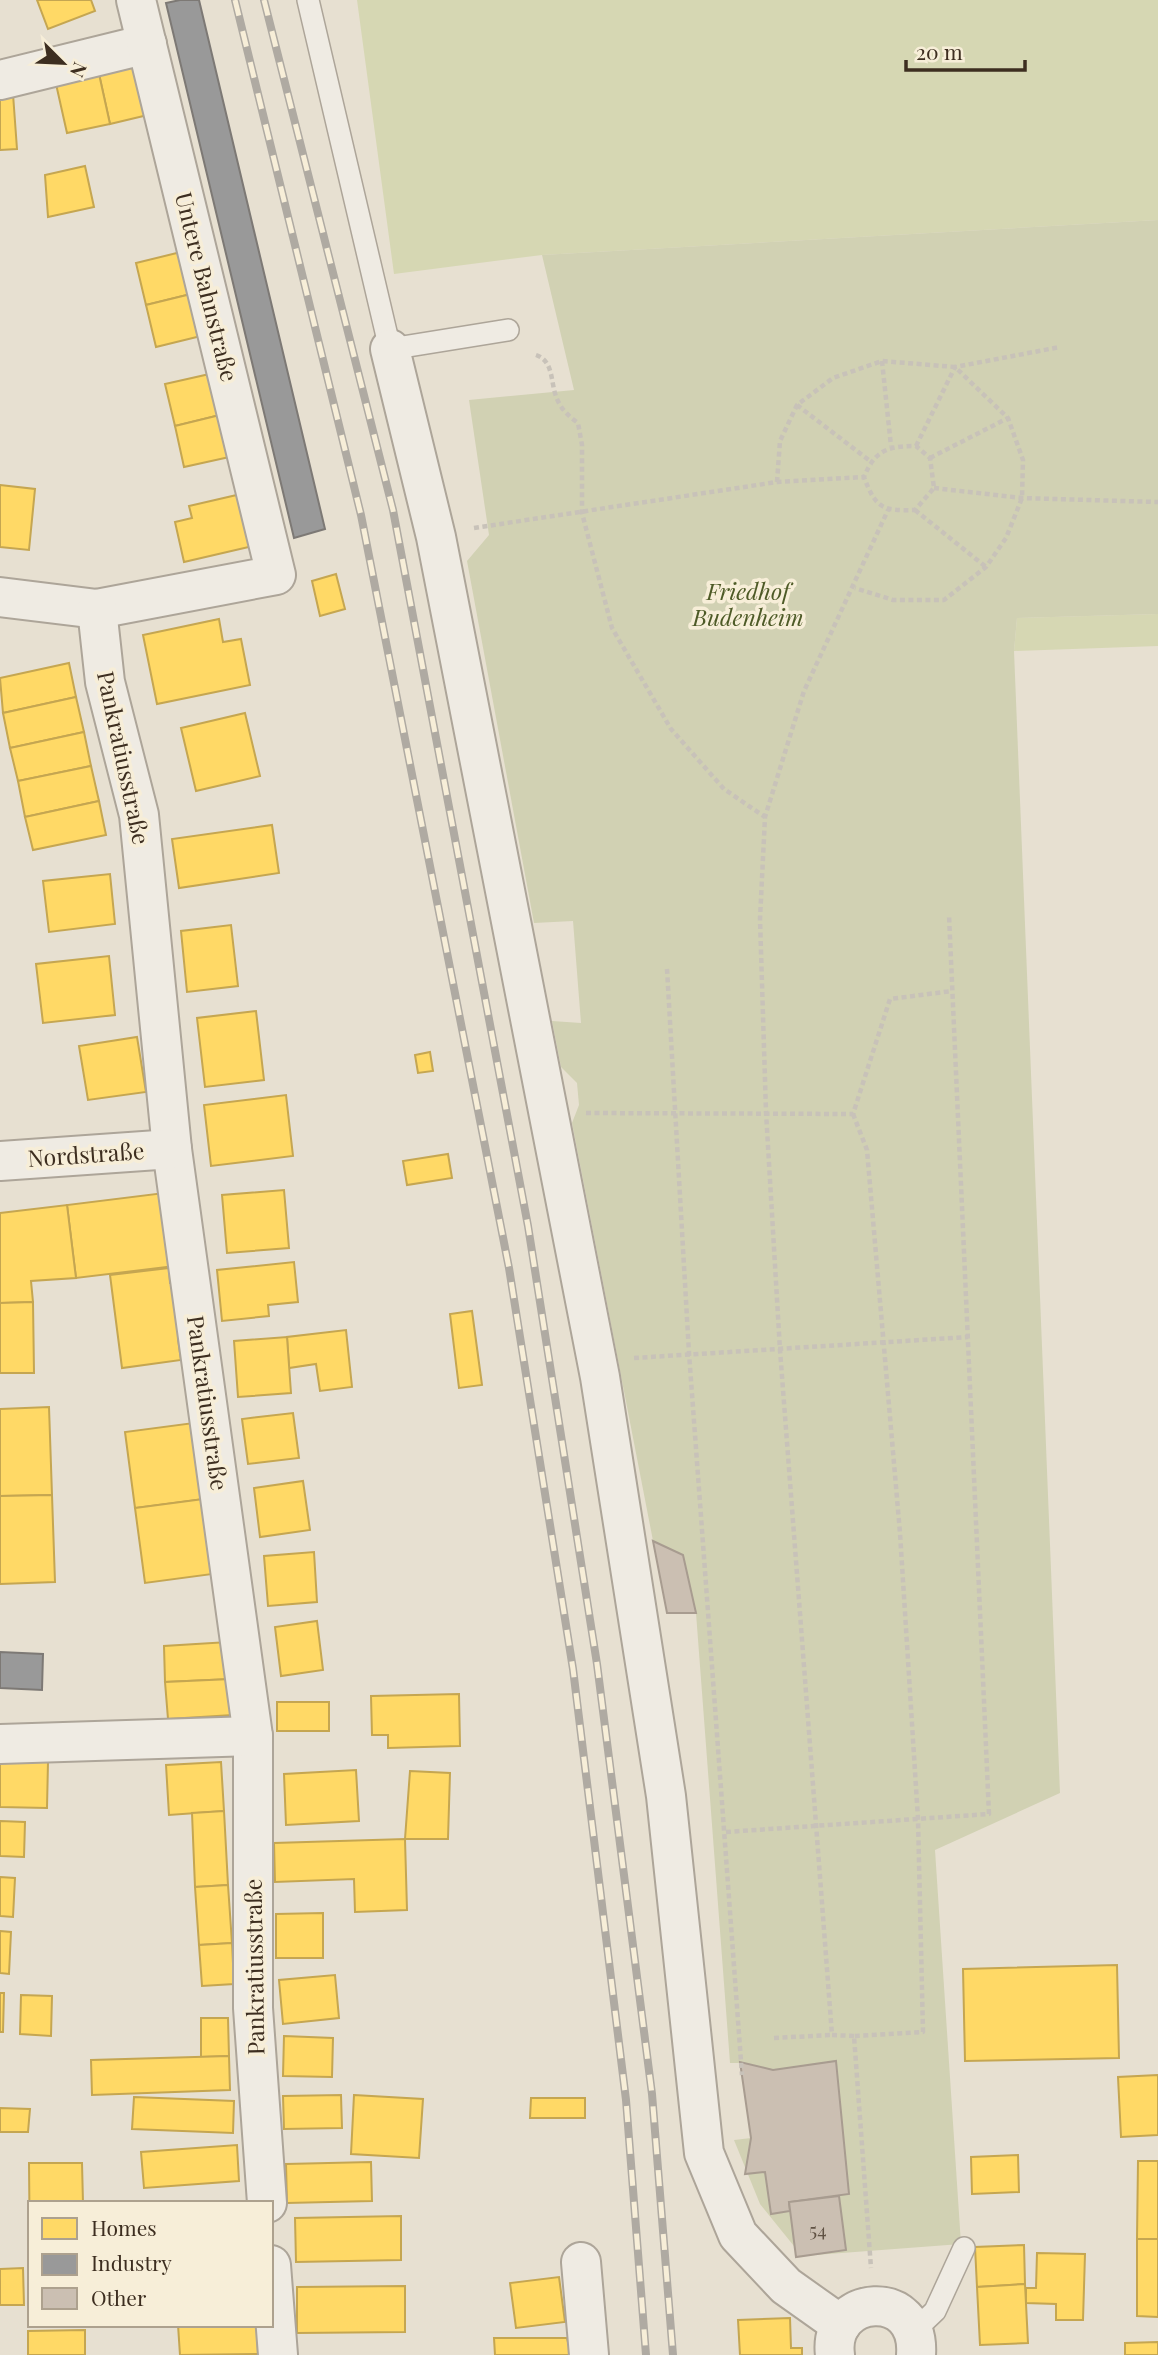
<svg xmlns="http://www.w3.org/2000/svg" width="1158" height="2355" viewBox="0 0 1158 2355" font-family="'Playfair Display',serif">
  <rect width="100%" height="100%" fill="#e7e0d1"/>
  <!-- green -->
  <g fill="#d6d7b3">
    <path d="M357,0h801v220l-616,35 -148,19z"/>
    <path d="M1158,614v32l-144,5 3,-33z"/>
  </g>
  <!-- cemetery -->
  <path fill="#d1d1b3" d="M1158,220v394l-141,4 -3,33 46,1142 -125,57 26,394 -159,12 -42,-52 -26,-64 17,-2 -11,-75h-10l-34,-450h-29l-95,-490 7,-18 -2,-22 -16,-16 -9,-46 29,2 -8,-102 -39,2 -67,-362 22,-26 -20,-135 105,-10 -32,-135z"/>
  <!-- homes -->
  <g fill="#ffd966" stroke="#c5a651" stroke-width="2">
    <path d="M37,0h54l4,11 -47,18z"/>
    <path d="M141,65l11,49 -42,10 -11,-50z"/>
    <path d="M99,74l11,50 -43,9 -11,-49z"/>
    <path d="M13,94l4,55 -17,1v-55z"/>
    <path d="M85,166l9,41 -46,10 -3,-42z"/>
    <path d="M185,251l10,42 -49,12 -10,-42z"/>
    <path d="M195,293l10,42 -49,12 -10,-42z"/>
    <path d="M214,373l10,41 -49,12 -10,-42z"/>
    <path d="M224,414l10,42 -50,11 -9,-41z"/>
    <path d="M0,485l35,4 -6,61 -29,-3z"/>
    <path d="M241,494l12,52 -69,16 -9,-40 17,-4 -3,-12z"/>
    <path d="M336,574l9,35 -25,7 -8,-35z"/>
    <path d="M219,619l4,23 18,-3 9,46 -93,19 -14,-69z"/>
    <path d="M69,663l7,34 -73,16 -3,-35z"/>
    <path d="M76,697l8,35 -74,16 -7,-35z"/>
    <path d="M245,713l15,63 -64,15 -15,-63z"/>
    <path d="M84,732l7,34 -73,15 -8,-33z"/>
    <path d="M91,766l8,35 -74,16 -7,-36z"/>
    <path d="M99,801l7,34 -73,15 -8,-33z"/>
    <path d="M272,825l7,48 -100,15 -7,-49z"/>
    <path d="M110,874l5,50 -66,8 -6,-51z"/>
    <path d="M231,925l7,61 -51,6 -6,-61z"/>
    <path d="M109,956l6,59 -72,8 -7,-59z"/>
    <path d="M256,1011l8,69 -59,7 -8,-69z"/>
    <path d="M137,1037l9,55 -58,8 -9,-54z"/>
    <path d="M430,1052l3,19 -15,2 -3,-18z"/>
    <path d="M286,1095l7,61 -82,10 -7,-61z"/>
    <path d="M448,1154l4,24 -45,7 -4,-24z"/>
    <path d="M284,1190l5,58 -62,5 -5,-58z"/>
    <path d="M164,1193l11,73 -99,12 -9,-73z"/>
    <path d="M67,1205l9,73 -45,3 2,21 -33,1v-90z"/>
    <path d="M294,1262l4,40 -30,3 1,11 -47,5 -5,-51z"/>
    <path d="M169,1268l1,15 10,-1 7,56 -9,1 3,21 -59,8 -12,-93z"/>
    <path d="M33,1302l1,71h-34v-70z"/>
    <path d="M472,1311l10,74 -23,3 -9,-74z"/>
    <path d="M346,1330l6,57 -32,4 -4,-27 -27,4 -2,-31z"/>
    <path d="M287,1337l4,56 -53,4 -4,-56z"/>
    <path d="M49,1407l3,88 -52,1v-87z"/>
    <path d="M293,1413l6,45 -51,6 -6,-45z"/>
    <path d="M201,1422l10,76 -76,10 -10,-76z"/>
    <path d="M303,1481l7,49 -50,7 -6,-49z"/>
    <path d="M52,1495l3,87 -55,2v-88z"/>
    <path d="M211,1498l9,75 -75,10 -10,-75z"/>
    <path d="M314,1552l3,50 -49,4 -4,-50z"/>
    <path d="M317,1621l6,49 -42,6 -6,-49z"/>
    <path d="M228,1642l3,37 -66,3 -1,-36z"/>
    <path d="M231,1679l2,36 -65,4 -3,-37z"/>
    <path d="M459,1694l1,52 -72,2v-13h-16l-1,-39z"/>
    <rect x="277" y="1702" width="52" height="29"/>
    <path d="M0,1761l48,1 -1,46 -47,-1z"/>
    <path d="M221,1762l3,49 -55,4 -3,-50z"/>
    <path d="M356,1770l3,51 -73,4 -2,-51z"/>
    <path d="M410,1771l40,2 -2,66h-43z"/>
    <path d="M224,1811l4,74 -33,2 -3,-74z"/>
    <path d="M0,1821l25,1 -1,35 -24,-1z"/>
    <path d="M405,1839l2,71 -52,2 -1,-33 -79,3 -1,-39z"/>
    <path d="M0,1877l15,1 -2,39 -13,-1z"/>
    <path d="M228,1885l4,58 -33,2 -4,-58z"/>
    <path d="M323,1913v45h-47v-44z"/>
    <path d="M0,1931l11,1 -2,42 -9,-1z"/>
    <path d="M232,1943l2,41 -32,2 -3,-41z"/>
    <path d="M1117,1965l2,93 -154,3 -2,-92z"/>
    <path d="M335,1975l4,43 -56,6 -4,-44z"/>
    <path d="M0,1993h4l-1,39h-3z"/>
    <path d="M21,1995l31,1 -1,40 -31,-2z"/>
    <path d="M201,2018h27l1,38 -28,1z"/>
    <path d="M284,2036l49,2 -1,39 -49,-1z"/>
    <path d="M229,2056l1,34 -138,5 -1,-35z"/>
    <path d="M1158,2075v60l-37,2 -3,-60z"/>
    <path d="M341,2095l1,33 -58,1 -1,-33z"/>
    <path d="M354,2095l69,4 -4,59 -68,-4z"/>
    <path d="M134,2097l100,4 -1,32 -101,-4z"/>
    <path d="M531,2098h54v20h-55z"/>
    <path d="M0,2108l30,1 -2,23h-28z"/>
    <path d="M237,2145l2,36 -95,7 -3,-36z"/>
    <path d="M1018,2155l1,37 -47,2 -1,-37z"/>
    <path d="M1138,2161h20v78h-21z"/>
    <path d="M371,2162l1,39 -85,2 -1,-39z"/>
    <path d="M29,2163h53l1,40h-53v65z"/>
    <path d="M401,2216v44l-105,2 -1,-44z"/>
    <path d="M1137,2239h21v78l-21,-1z"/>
    <path d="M1024,2245l1,39 -48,3 -2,-40z"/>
    <path d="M1037,2253l48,1 -2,66h-27v-16l-30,-1v-15h10z"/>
    <path d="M23,2268l1,37h-24v-36z"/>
    <path d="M559,2277l6,45 -49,6 -6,-45z"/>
    <path d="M1025,2284l3,59 -48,2 -3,-58z"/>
    <path d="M405,2286v46l-108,1v-46z"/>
    <path d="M790,2318l1,30h11v7h-62l-2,-35z"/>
    <path d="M178,2325h79l1,29 -78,1z"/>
    <path d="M85,2330v25h-57v-24z"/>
    <path d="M494,2338h73l4,17h-76z"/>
    <path d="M1158,2342v13h-33v-12z"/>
  </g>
  <!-- industry -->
  <g fill="#999" stroke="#7d7975" stroke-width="2">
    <path d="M180,0h19l126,529 -31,9 -128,-535z"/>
    <path d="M0,1652l43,2 -1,36 -42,-2z"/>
  </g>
  <!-- building -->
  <g fill="#cbbfb2" stroke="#a89c90" stroke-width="2">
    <path d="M653,1541l30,14 13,58h-29z"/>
    <path d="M836,2061l13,133 -60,8 1,9 -19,3 -6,-42 -20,2 6,-36 -11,-76 33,8z"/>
    <path d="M839,2196l7,54 -50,7 -7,-55z"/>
  </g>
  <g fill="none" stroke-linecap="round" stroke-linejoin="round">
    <!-- lane casing -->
    <g stroke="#ada599" stroke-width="24">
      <g id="lane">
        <path d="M308,0l82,349 118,-19"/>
        <path d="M914,2331l21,-20 29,-63"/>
      </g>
    </g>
    <!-- street casing -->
    <g stroke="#ada599" stroke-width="42">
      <g id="street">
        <path d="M0,80l147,-36"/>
        <path d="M390,349l46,188 164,840 66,419 38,357 34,82 48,51 55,39"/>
        <path d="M0,597l97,12 179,-34 -140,-575"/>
        <path d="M97,609l8,73 34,133 33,334 81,587v272l14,195"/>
        <path d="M0,1161l172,-12"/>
        <path d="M0,1744l253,-8"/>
        <path d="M581,2262l8,93"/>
        <path d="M271,2265l7,90"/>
        <path d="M835,2355c-8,-61 86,-69 81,0"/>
      </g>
    </g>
    <!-- path -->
    <g stroke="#c8c2b9" stroke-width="4.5" stroke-dasharray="5 3.5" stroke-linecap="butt">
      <path d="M536,355c20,7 13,31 23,48 4,8 11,14 19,20l4,22v68l30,115 59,101 53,60 41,28"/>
      <path d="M882,361l9,85"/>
      <path d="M797,405l73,56"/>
      <path d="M916,446l39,-79 105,-20"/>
      <path d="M930,458l78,-40"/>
      <path d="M777,482l3,-41 17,-36 36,-27 49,-17 73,6 53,51 15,42 -1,38 -16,40 -20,29 -42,33h-51l-38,-12"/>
      <path d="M934,488l88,10 136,4"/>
      <path d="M915,510l71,57"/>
      <path d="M474,528l303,-46 87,-5c12,32 19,34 51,33l19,-22 -4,-30 -14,-12c-28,0 -41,4 -52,31"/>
      <path d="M667,969l22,384 53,722"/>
      <path d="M586,1113l267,1 37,-115 62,-8"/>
      <path d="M853,1114l14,36 33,383 18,286 5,213 -69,4 17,232"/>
      <path d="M634,1358l334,-21"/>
      <path d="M726,1832l263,-18 -40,-899"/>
      <path d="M854,2036l-22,-1 -52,-685 -14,-238 -6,-193 5,-102 39,-126 84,-181"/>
      <path d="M774,2038l58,-3"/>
    </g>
    <!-- lane -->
    <use href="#lane" stroke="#efebe3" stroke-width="21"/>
    <!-- street -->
    <use href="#street" stroke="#efebe3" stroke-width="38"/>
    <!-- rail casing -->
    <g stroke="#afaaa2" stroke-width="8">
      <g id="rail">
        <path d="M235,0l126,515 148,753 64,401 53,431 20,255"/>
        <path d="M264,0l129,510 135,716 69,438 55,430 21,261"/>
      </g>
    </g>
    <!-- rail -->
    <use href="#rail" stroke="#f7eed8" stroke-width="5" stroke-dasharray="16" stroke-linecap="butt"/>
  </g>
  <g text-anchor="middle" stroke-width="7" stroke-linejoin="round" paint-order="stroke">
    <!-- number labels -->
    <g font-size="19" fill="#605244">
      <text x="818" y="2237">54</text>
    </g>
    <!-- street labels -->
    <g font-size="23" fill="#3d2e20" stroke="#f7eed8">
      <text transform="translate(206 287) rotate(76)" y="8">Untere Bahnstraße</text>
      <text transform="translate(123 758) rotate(78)" y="8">Pankratiusstraße</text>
      <text transform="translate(86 1155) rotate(-4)" y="8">Nordstraße</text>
      <text transform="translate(207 1403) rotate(82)" y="8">Pankratiusstraße</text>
      <text transform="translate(255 1967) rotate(-91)" y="8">Pankratiusstraße</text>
    </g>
    <!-- park labels -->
    <g font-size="23" font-style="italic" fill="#4d5a26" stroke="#f7eed8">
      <text x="748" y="600">Friedhof<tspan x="748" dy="26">Budenheim</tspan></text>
    </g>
  </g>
  <!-- legend -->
  <rect x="28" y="2201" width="245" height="126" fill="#f7eed8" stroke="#ada18e" stroke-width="2"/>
  <rect x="42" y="2218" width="35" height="21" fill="#ffd966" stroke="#ada18e" stroke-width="2"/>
  <text x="91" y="2236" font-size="21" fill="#3d2e20">Homes</text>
  <rect x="42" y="2254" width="35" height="21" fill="#999999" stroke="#ada18e" stroke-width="2"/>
  <text x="91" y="2271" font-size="21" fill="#3d2e20">Industry</text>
  <rect x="42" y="2288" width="35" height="21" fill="#cbbfb2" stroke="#ada18e" stroke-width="2"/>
  <text x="91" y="2306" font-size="21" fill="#3d2e20">Other</text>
  <!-- north arrow -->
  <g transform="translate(63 63) rotate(114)" stroke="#f7eed8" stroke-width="5" paint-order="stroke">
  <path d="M0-5L12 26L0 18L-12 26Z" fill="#3d2e20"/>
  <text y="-10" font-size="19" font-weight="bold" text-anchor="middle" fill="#3d2e20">N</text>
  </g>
  <!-- scale -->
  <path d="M906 60v10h119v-10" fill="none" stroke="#3d2e20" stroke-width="3.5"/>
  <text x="916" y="60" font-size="21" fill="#3d2e20" stroke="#f7eed8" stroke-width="5" paint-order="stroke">20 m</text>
</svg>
